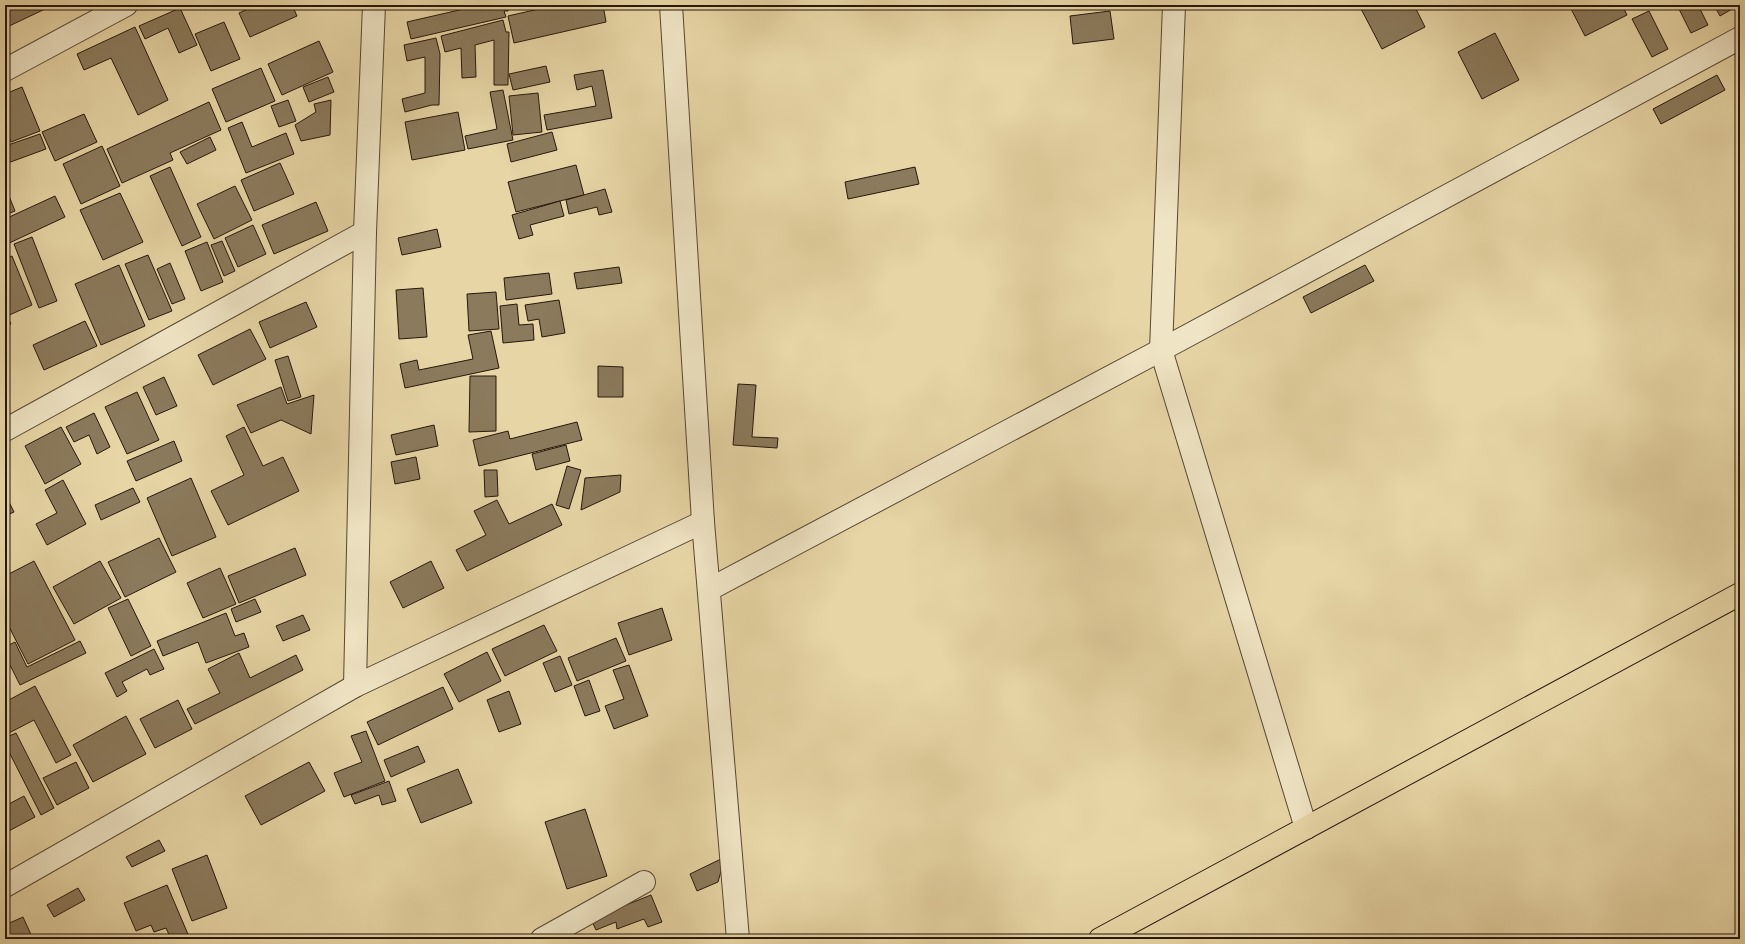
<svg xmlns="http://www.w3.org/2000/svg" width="1745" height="944" viewBox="0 0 1745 944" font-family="'EB Garamond',serif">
  <rect width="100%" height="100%" fill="#e7d5a5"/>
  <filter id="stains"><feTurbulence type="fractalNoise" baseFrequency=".005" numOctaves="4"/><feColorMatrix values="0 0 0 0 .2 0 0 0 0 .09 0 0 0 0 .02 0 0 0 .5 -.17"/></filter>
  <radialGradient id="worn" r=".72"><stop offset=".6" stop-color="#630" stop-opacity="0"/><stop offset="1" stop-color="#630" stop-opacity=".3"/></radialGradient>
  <!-- building -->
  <g fill="#8b7a5c" stroke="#27170c">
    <path d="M5,5h37l3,4 -40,19z"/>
    <path d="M257,5h35l5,11 -47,21 -11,-24z"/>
    <path d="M481,5h27v6h-4l2,6 -95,22 -4,-17z"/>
    <path d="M556,5h47l3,17 -92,21 -6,-27z"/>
    <path d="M1359,5h55l11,22 -43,22z"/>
    <path d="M1569,5h53l5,10 -42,21z"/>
    <path d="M1677,5h21l10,20 -17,8z"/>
    <path d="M1714,5h25l-19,11z"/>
    <path d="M180,8l17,37 -18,8 -11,-25 -23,11 -6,-13z"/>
    <path d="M1110,11l4,28 -41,5 -3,-28z"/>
    <path d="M1649,11l19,38 -16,8 -20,-38z"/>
    <path d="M503,20l3,12h3l-1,53h-14v-45l-19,5 1,32 -14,1 -1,-30 -16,4 -4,-16z"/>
    <path d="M224,22l16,37 -29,12 -16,-37z"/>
    <path d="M135,27l33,73 -30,15 -27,-57 -27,12 -7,-16z"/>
    <path d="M1495,33l24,47 -37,19 -24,-47z"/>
    <path d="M436,38l4,16 -1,51h-7l-27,7 -3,-13 23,-6v-36l-18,4 -3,-16z"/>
    <path d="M319,41l14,31 -51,23 -14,-31z"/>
    <path d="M546,66l4,16 -37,8 -4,-16z"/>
    <path d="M261,68l14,33 -49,21 -14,-33z"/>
    <path d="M603,70l9,48 -65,12 -3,-15 52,-9 -4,-20 -15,4 -3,-15z"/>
    <path d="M1717,75l8,15 -64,34 -8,-15z"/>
    <path d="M328,77l6,15 -25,10 -6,-15z"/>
    <path d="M22,87l18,44 -29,11 -6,-14v-34z"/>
    <path d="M503,90l10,50 -45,9 -3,-13 32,-7 -7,-37z"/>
    <path d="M538,93l4,39 -29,3 -4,-39z"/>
    <path d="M288,100l8,21 -17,6 -8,-21z"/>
    <path d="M331,100l-1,35 -29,6 -6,-16 21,-13 -2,-8z"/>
    <path d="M209,102l12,28 -51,23 3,7 -51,23 -15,-34z"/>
    <path d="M458,112l7,38 -53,10 -7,-38z"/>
    <path d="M84,114l13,28 -42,19 -13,-29z"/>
    <path d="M242,122l10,25 34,-14 8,21 -48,19 -18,-45z"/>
    <path d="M552,132l5,18 -46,12 -4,-18z"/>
    <path d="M40,134l6,15 -41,15v-18z"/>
    <path d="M210,137l6,13 -29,14 -7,-12z"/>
    <path d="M102,146l18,40 -39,18 -18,-40z"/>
    <path d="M280,163l14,31 -40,17 -13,-31z"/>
    <path d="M576,165l8,30 -68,17 -8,-30z"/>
    <path d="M170,167l31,70 -19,9 -32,-70z"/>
    <path d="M915,167l4,17 -71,15 -3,-17z"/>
    <path d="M5,186l10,25 -10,4z"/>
    <path d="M235,186l17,34 -38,19 -17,-35z"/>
    <path d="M605,189l7,23 -13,3 -2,-8 -28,7 -3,-14z"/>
    <path d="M120,193l23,49 -40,18 -23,-50z"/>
    <path d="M55,196l10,21 -60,28v-26z"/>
    <path d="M560,201l4,15 -34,9 3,10 -14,4 -7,-24z"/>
    <path d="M316,202l12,29 -54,23 -12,-29z"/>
    <path d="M253,225l13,29 -28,13 -13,-29z"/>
    <path d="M437,229l4,18 -39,8 -4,-17z"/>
    <path d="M32,237l25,64 -18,7 -25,-64z"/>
    <path d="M222,241l13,30 -11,5 -13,-31z"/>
    <path d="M207,242l16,40 -22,9 -16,-40z"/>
    <path d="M148,255l24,56 -23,9 -24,-56z"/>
    <path d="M12,256l20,49 -25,11 4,8 -6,2v-67z"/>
    <path d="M170,263l15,36 -13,5 -15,-35z"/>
    <path d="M119,265l26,61 -44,19 -26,-61z"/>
    <path d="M1365,265l9,16 -63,32 -8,-16z"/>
    <path d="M619,267l3,16 -45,6 -3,-16z"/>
    <path d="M549,273l3,21 -46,6 -2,-22z"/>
    <path d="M423,288l4,49 -28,2 -3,-49z"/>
    <path d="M496,292l3,37 -30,2 -2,-37z"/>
    <path d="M559,300l6,33 -23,4 -3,-18 -11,2 -3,-16z"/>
    <path d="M306,302l11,25 -47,21 -11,-26z"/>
    <path d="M517,304l2,21 14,-1 1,16 -31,3 -3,-37z"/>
    <path d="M85,321l12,25 -53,24 -11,-25z"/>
    <path d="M250,329l16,30 -53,26 -15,-30z"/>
    <path d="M491,331l8,37 -94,20 -5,-24 17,-4 2,10 54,-11 -5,-24z"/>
    <path d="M288,356l13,41 -13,4 -13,-41z"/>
    <path d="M598,366l25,1v30h-25z"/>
    <path d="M470,376h26v55l-27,1z"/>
    <path d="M164,377l13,29 -21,9 -13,-28z"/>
    <path d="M738,384l18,1 -4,52 26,1 -1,10 -44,-3z"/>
    <path d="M281,387l6,17 27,-9 -3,39 -30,-14 -30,13 -14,-28z"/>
    <path d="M137,392l22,48 -32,14 -22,-47z"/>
    <path d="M94,413l16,34 -13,7 -8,-19 -15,7 -8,-15z"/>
    <path d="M577,422l5,18 -103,26 -6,-26 35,-9 2,8z"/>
    <path d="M434,425l4,21 -42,9 -5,-20z"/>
    <path d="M61,427l20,37 -36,20 -20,-38z"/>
    <path d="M244,427l19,39 20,-9 16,34 -71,34 -17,-34 33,-16 -18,-39z"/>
    <path d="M174,441l8,20 -46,20 -9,-20z"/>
    <path d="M566,445l4,16 -34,9 -4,-16z"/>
    <path d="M416,457l4,22 -25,5 -4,-22z"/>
    <path d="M567,466l14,4 -12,39 -13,-4z"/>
    <path d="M484,470h13l1,26 -13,1z"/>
    <path d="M621,475l-1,17 -39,18 4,-32z"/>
    <path d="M191,478l25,59 -44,19 -25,-58z"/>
    <path d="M63,480l23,44 -39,21 -11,-21 21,-11 -12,-23z"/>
    <path d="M133,488l7,14 -39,18 -6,-15z"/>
    <path d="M5,494l9,18 -9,4z"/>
    <path d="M497,500l12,24 43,-20 10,21 -95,46 -11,-21 30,-15 -12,-24z"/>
    <path d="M159,538l17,34 -51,25 -17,-35z"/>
    <path d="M295,548l11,27 -67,28 -11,-27z"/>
    <path d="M34,561l41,79 -47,24 -23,-45v-43z"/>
    <path d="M100,561l21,37 -47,26 -21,-37z"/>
    <path d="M431,561l13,27 -41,20 -13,-26z"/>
    <path d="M220,568l16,36 -33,14 -16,-35z"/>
    <path d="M128,599l23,47 -20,10 -23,-48z"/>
    <path d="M255,599l6,13 -25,10 -5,-13z"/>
    <path d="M662,608l10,32 -43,15 -11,-32z"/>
    <path d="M226,613l9,23 9,-3 5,14 -43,16 -8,-21 -35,14 -6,-15z"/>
    <path d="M303,615l7,15 -27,11 -7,-15z"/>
    <path d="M544,625l13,26 -52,25 -13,-27z"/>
    <path d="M616,638l10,23 -49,20 -9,-23z"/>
    <path d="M80,641l6,12 -66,32 -10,-20 -5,3v-21l10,-5 12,25z"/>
    <path d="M154,649l10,20 -14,6 -3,-6 -25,13 5,9 -10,6 -12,-24z"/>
    <path d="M487,652l14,29 -42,21 -15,-28z"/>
    <path d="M239,653l11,25 46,-23 7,15 -108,54 -8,-15 33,-16 -12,-24z"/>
    <path d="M560,656l12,29 -17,7 -12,-29z"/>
    <path d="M629,665l19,51 -34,13 -9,-23 19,-7 -11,-29z"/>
    <path d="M589,680l11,31 -15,5 -11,-30z"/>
    <path d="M35,686l36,69 -15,8 -22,-43 -29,15v-33z"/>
    <path d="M443,687l10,22 -75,36 -11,-23z"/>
    <path d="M509,691l12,33 -22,8 -12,-32z"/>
    <path d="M178,700l14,29 -37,19 -15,-29z"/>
    <path d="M126,716l20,38 -53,28 -20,-37z"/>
    <path d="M366,731l19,50 -41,16 -10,-24 28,-11 -11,-26z"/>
    <path d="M16,733l38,75 -13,7 -36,-71v-6z"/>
    <path d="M418,746l7,16 -34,15 -7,-17z"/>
    <path d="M76,762l13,26 -32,17 -14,-27z"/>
    <path d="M309,762l16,29 -64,34 -16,-29z"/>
    <path d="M458,769l14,34 -51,20 -14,-34z"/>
    <path d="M389,781l7,20 -14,4 -3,-10 -24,9 -4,-9z"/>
    <path d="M24,796l11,21 -30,16v-27z"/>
    <path d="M585,809l22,67 -40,13 -22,-67z"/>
    <path d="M159,840l6,11 -33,16 -6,-10z"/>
    <path d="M207,855l20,53 -35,13 -20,-52z"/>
    <path d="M725,857l-7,25 -21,9 -7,-17z"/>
    <path d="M167,885l23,54h-19l-5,-11 -12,4 -3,-7 -15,6 -12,-28z"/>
    <path d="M78,888l7,12 -31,17 -7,-12z"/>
    <path d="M651,895l11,27 -14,5 -4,-8 -27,10 -1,-7 -20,8 -5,-11z"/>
    <path d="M23,917l10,22h-14l-1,-1 -13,1v-14z"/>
  </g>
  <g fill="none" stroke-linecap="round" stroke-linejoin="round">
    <!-- minor casing -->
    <g stroke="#574632" stroke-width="24">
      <g id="minor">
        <path d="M671,5l32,517 35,417"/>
        <path d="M1174,5l-13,345 145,478"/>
        <path d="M5,70l121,-65"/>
        <path d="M5,430l360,-198"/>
        <path d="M710,589l451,-239 579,-312"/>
        <path d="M355,686l10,-454 9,-227"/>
        <path d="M5,886l350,-200 348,-164"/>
        <path d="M542,939l102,-57"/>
      </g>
    </g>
    <!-- major casing -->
    <g stroke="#27170c" stroke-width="24">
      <path id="major" d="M1100,939l640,-345"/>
    </g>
    <!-- minor -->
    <use href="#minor" stroke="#efe4c4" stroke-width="22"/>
    <!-- major -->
    <use href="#major" stroke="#e7d5a5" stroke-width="22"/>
  </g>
  <!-- margin -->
  <rect width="1745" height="944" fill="none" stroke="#e7d5a5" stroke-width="20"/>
  <rect x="6" y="6" width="1733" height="932" fill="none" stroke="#27170c" stroke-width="2"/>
  <rect x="10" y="10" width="1725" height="924" fill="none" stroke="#27170c"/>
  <rect width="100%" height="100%" filter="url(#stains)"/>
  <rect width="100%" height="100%" fill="url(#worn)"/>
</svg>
